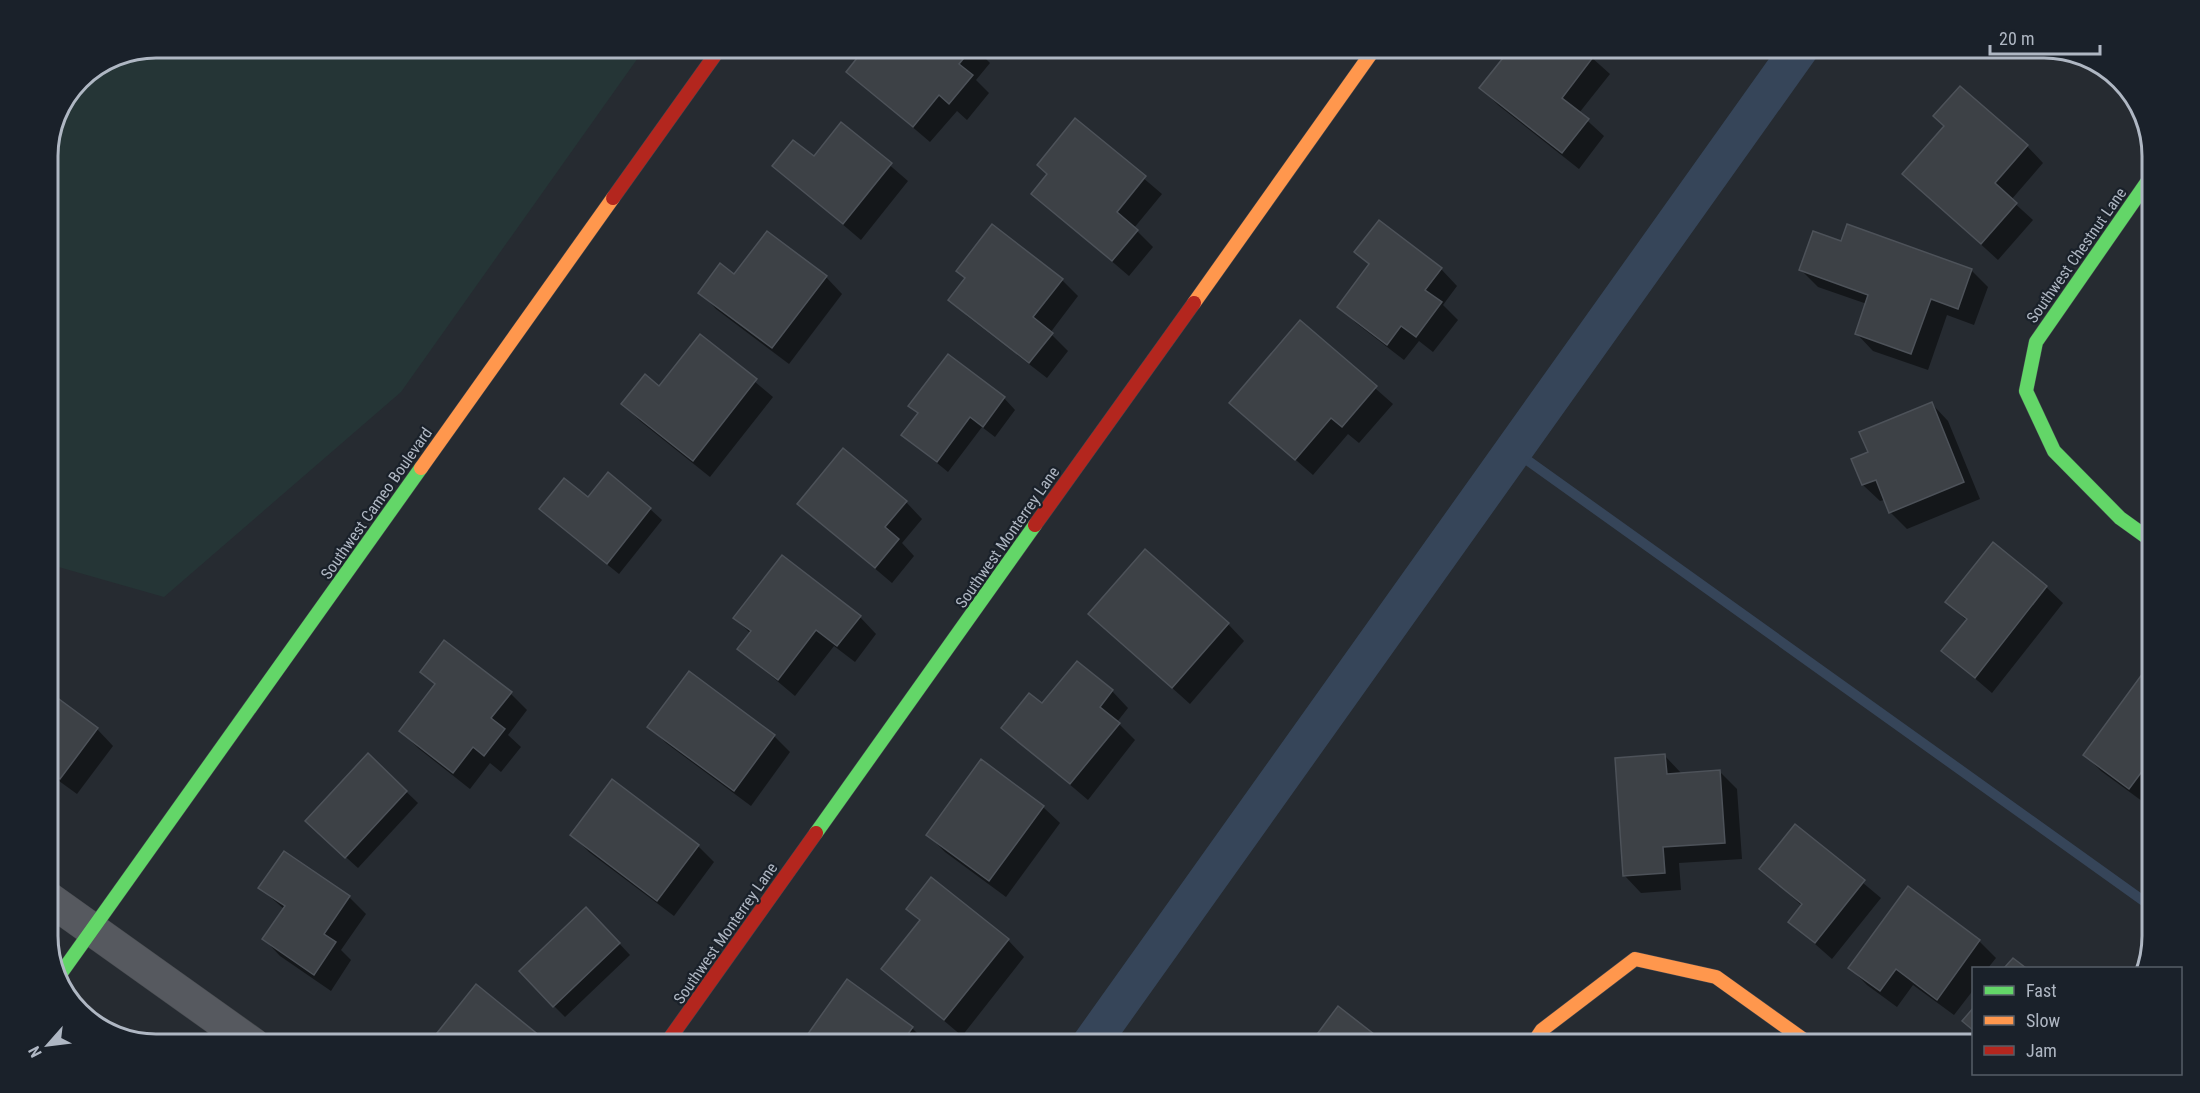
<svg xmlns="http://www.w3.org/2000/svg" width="2200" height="1093" viewBox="0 0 2200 1093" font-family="'Roboto Condensed',sans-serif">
  <rect width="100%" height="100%" fill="#262b31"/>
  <!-- green -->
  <path fill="#253536" d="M156,48h489l-244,344 -237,205 -116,-33v-415l32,-70 35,-23z"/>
  <!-- shadow -->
  <g fill="#0007">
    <path d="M867,48l13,7 6,-7h89l15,15 -14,17 13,13 -22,27 -10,-9 -27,31 -82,-70z"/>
    <path d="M1512,48h69l29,26 -31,39 25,23 -25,33 -81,-64 -17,-17z"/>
    <path d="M1635,48h12l-5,6z"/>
    <path d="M1075,120l87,74 -28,34 19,19 -24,29 -96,-82 16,-20z"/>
    <path d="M842,124l66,57 -47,59 -87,-74 40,-8z"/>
    <path d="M2027,146l16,17 -32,37 22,20 -35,40 -94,-86z"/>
    <path d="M1842,243l129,27 17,17 -14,38 -27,-10 -19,55 -55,-19 -16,-17 10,-30 -49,-17 -17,-17z"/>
    <path d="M1356,252l85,17 16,17 -14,19 15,15 -25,32 -14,-11 -15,19 -48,-37 -17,-17 31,-40z"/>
    <path d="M826,277l16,17 -53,70 -73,-55 -16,-17z"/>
    <path d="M1062,280l16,16 -28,37 18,18 -21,27 -80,-62 -17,-16z"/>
    <path d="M1300,322l93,82 -34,39 -11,-9 -35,41 -82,-72z"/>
    <path d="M701,336l72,61 -63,80 -70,-56 -17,-17 36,-16z"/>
    <path d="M1004,398l11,12 -20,27 -13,-10 -34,45 -45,-37 16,-21 -9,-8z"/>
    <path d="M1932,404l16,17 32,78 -73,30 -17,-17 -6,-12 -4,1 -17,-16 -10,-25 17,-7z"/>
    <path d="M906,502l16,17 -20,24 12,13 -22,27 -93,-79z"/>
    <path d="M650,509l12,11 -43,54 -67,-54z"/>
    <path d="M2046,587l17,16 -71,90 -49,-42 24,-30 -20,-19z"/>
    <path d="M1090,614l138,10 16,17 -54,63z"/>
    <path d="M860,617l16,17 -21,28 -21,-16 -39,50 -56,-47 12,-15 -16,-16z"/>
    <path d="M444,642l67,52 16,16 -19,25 13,12 -20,25 -11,-9 -20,26 -52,-41 -17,-17 35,-45 -14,-14z"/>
    <path d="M2152,664v133l-6,7 -45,-33 -16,-16z"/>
    <path d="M1112,691l16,17 -11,14 18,18 -47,60 -85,-72 39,-23z"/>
    <path d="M48,705l49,24 16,17 -36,48 -29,-21z"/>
    <path d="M649,726l125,10 16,16 -39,54 -85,-63z"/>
    <path d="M368,755l50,48 -60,65 -40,-36z"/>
    <path d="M1665,756l17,18 38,-2 17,17 5,70 -63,4 2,27 -40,3 -16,-17z"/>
    <path d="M1043,807l17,16 -54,74 -61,-45 -17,-17z"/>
    <path d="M1795,826l86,72 -49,61 -42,-37 12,-16 -41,-37z"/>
    <path d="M572,835l126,11 16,16 -40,54 -85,-64z"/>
    <path d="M284,853l65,44 17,17 -25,36 10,10 -20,31 -51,-35 -16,-17 20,-30 -24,-21z"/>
    <path d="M908,909l100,31 16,17 -62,79 -79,-67 38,-47z"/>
    <path d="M598,921l32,34 -65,62 -11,-11z"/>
    <path d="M1979,941l17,17 -8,10h-14v21l-20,26 -41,-30 -16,22 -30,-22 -17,-17z"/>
    <path d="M848,981l64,47 17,17h-127z"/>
  </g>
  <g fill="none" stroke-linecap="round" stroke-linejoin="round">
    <!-- stream -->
    <path stroke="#364559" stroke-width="10" d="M1513,450l639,457"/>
    <!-- canal -->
    <path stroke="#364559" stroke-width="38" d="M1090,1045l710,-997"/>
  </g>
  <!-- building -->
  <g fill="#3d4146" stroke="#4d5259" stroke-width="1.5">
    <path d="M865,48h8l7,5 4,-5h88l-13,16 14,11 -24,29 -10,-9 -26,32 -67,-55z"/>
    <path d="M1511,48h73l10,8 -32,42 27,21 -27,34 -83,-65z"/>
    <path d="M1960,86l68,59 -33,38 22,20 -36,41 -79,-70 42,-48 -11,-10z"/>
    <path d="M1075,118l71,58 -29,36 21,18 -26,31 -81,-67 16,-20 -10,-9z"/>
    <path d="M841,122l51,41 -49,61 -71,-58 21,-26 21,16z"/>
    <path d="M1379,220l63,48 -17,22 17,12 -26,35 -15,-11 -14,19 -50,-38 32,-43 -15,-12z"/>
    <path d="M992,224l71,55 -30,38 20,16 -24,30 -81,-63 17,-22 -9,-7z"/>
    <path d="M1847,224l125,45 -14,40 -27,-10 -20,55 -56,-20 13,-39 -69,-25 14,-39 28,10z"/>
    <path d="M767,231l60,45 -55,72 -74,-55 22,-30 14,11z"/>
    <path d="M1300,320l77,66 -35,41 -11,-9 -36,42 -66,-57z"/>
    <path d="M700,334l57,45 -64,82 -72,-57 24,-30 14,12z"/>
    <path d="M948,354l57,43 -22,30 -13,-10 -33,45 -36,-27 17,-22 -10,-7z"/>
    <path d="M1932,402l32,80 -75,31 -13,-33 -14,5 -11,-26 17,-7 -9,-20z"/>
    <path d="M843,448l64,53 -22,26 14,12 -24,29 -78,-64z"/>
    <path d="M608,472l43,36 -44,56 -68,-55 25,-31 24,19z"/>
    <path d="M1993,542l54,44 -72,92 -34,-27 26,-32 -22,-17z"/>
    <path d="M1145,549l84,74 -57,65 -84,-74z"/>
    <path d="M782,555l79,61 -24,30 -21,-16 -38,50 -41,-31 14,-18 -18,-13z"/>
    <path d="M444,640l68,52 -21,26 14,11 -21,27 -11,-9 -20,26 -54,-42 36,-47 -15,-12z"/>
    <path d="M1077,661l36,29 -13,17 20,16 -50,61 -69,-56 28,-35 13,10z"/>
    <path d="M2151,662l1,96 -23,31 -46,-34z"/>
    <path d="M689,671l86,64 -41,56 -87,-64z"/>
    <path d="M59,699l39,29 -38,51 -12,-9v-66l5,3z"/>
    <path d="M368,753l39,38 -62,67 -40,-37z"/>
    <path d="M1665,754l2,20 53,-4 5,73 -62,4 2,26 -42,3 -8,-118z"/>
    <path d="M981,759l63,47 -55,75 -63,-46z"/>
    <path d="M612,779l87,66 -42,56 -87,-66z"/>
    <path d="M1795,824l70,56 -50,63 -27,-21 14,-18 -43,-35z"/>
    <path d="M284,851l66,45 -26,38 12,8 -22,33 -52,-36 23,-33 -27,-18z"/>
    <path d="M931,877l78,62 -65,81 -63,-51 39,-49 -14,-11z"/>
    <path d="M1908,886l72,54 -43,60 -41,-31 -16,22 -32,-23z"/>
    <path d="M586,907l34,36 -67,64 -34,-36z"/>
    <path d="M2013,958l13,10h-22z"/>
    <path d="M847,979l66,48 -13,18h-100z"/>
    <path d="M476,984l75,61h-104l2,-2 -12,-10z"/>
    <path d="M1338,1006l50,39h-79z"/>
    <path d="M1974,1007v24l-12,-10z"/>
  </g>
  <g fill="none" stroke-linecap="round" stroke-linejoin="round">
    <!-- street casing -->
    <g stroke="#42464a" stroke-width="34">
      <path id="street" d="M48,898l206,147"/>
    </g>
    <!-- fast casing -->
    <g stroke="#43474e" stroke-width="15">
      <g id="fast">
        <path d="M2152,175l-116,167 -10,49 28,60 66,67 32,23"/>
        <path d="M816,833l219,-308"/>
        <path d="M59,976l362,-508"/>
      </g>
    </g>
    <!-- slow casing -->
    <g stroke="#43474e" stroke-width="15">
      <g id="slow">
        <path d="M1194,303l181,-255"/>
        <path d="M421,468l192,-270"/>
        <path d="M1532,1045l10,-15 93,-71 81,18 95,68"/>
      </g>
    </g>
    <!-- jam casing -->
    <g stroke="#43474e" stroke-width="15">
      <g id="jam">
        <path d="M613,198l107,-150"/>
        <path d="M1035,525l159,-222"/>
        <path d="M665,1045l151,-212"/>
      </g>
    </g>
    <!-- street -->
    <use href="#street" stroke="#56595f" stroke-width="33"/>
    <!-- fast -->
    <use href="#fast" stroke="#63d668" stroke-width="14"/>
    <!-- slow -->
    <use href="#slow" stroke="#ff974d" stroke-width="14"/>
    <!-- jam -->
    <use href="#jam" stroke="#b3261e" stroke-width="14"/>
  </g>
  <g text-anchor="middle" stroke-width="4.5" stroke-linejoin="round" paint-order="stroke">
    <!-- street labels -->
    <g font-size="16" fill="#afb7c3" stroke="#1a212a">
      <text transform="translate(2076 255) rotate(-55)" y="6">Southwest Chestnut Lane</text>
      <text transform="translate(376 503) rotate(-55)" y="6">Southwest Cameo Boulevard</text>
      <text transform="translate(1007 537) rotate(-55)" y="6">Southwest Monterrey Lane</text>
      <text transform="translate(725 933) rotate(-55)" y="6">Southwest Monterrey Lane</text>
    </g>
  </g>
  <!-- crop -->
  <path d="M0 0H2200V1093H0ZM156 58H2044A98 98 0 0 1 2142 156V936A98 98 0 0 1 2044 1034H156A98 98 0 0 1 58 936V156A98 98 0 0 1 156 58Z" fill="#1a212a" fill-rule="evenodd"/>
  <path fill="none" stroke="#afb7c3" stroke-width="3" d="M156 58H2044A98 98 0 0 1 2142 156V936A98 98 0 0 1 2044 1034H156A98 98 0 0 1 58 936V156A98 98 0 0 1 156 58Z"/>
  <!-- legend -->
  <rect x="1972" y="967" width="210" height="108" fill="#1a212a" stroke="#565d67" stroke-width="1.5"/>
  <rect x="1984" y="986" width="30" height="9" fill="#63d668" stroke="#565d67" stroke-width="1.5"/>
  <text x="2026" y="997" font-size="18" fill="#afb7c3">Fast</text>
  <rect x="1984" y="1016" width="30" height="9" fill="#ff974d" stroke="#565d67" stroke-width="1.5"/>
  <text x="2026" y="1027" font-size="18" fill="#afb7c3">Slow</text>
  <rect x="1984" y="1046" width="30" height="9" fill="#b3261e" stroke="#565d67" stroke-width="1.5"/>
  <text x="2026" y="1057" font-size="18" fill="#afb7c3">Jam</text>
  <!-- north arrow -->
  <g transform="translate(48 1045) rotate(242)" stroke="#1a212a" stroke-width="4.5" paint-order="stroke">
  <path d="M0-4.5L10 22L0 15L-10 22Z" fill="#afb7c3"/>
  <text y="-9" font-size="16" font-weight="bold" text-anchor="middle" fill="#afb7c3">N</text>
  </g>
  <!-- scale -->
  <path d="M1990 45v9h110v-9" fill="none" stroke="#afb7c3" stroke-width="3"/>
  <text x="1999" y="45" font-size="18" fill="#afb7c3" stroke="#1a212a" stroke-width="4.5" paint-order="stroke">20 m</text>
</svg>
